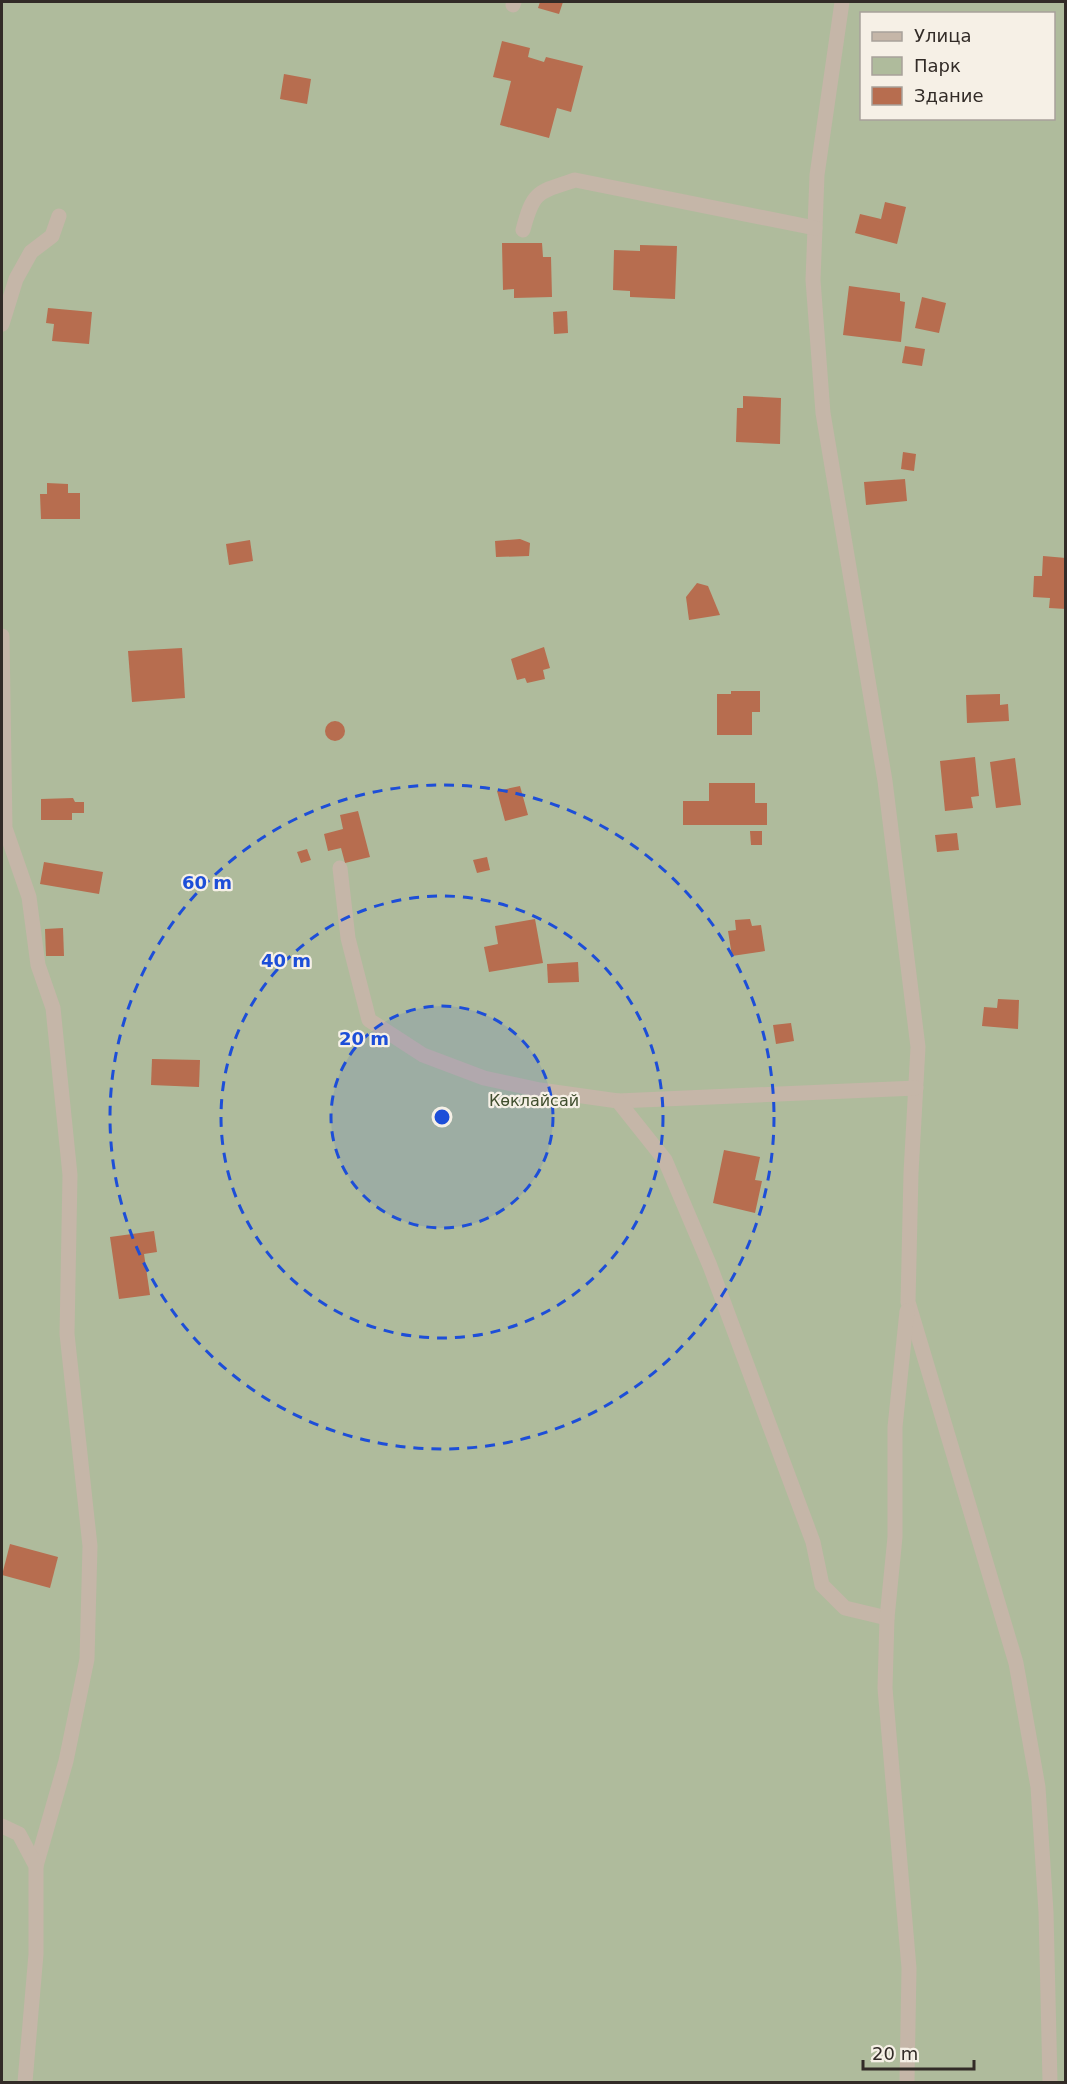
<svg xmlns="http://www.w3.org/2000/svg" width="1067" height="2084" viewBox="0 0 1067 2084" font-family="'DejaVu Sans',sans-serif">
  <rect width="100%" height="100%" fill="#eee6da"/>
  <!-- green -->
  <path fill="#afbb9c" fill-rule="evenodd" d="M2,2h1063v2080h-1063zM862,14h192v104h-192z"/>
  <!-- building -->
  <g fill="#b76d4f">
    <path d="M540,2h23l-4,12 -21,-6z"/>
    <path d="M502,41l28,7 -2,9 16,5 2,-5 37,9 -12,46 -14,-4 -8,30 -49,-13 11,-44 -18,-4z"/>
    <path d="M284,74l27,5 -4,25 -27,-5z"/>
    <path d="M885,202l21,5 -9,37 -42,-11 5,-19 21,5z"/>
    <path d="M502,243h40l1,14h8l1,40 -38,1v-9l-11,1z"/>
    <path d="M640,245l37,1 -2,53 -45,-2v-6l-17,-1 1,-40 26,1z"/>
    <path d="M849,286l51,7v8l5,1 -4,40 -58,-7z"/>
    <path d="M922,297l24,6 -7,30 -24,-5z"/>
    <path d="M48,308l44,4 -3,32 -37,-3 2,-17 -8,-1z"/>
    <path d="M567,311l1,22 -14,1 -1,-22z"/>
    <path d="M905,346l20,3 -3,17 -20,-3z"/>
    <path d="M743,396l38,2 -1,46 -44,-2 1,-34h6z"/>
    <path d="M903,452l13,2 -2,17 -13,-2z"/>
    <path d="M905,479l2,22 -41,4 -2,-23z"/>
    <path d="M47,483l21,1v9h12v26h-39l-1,-25h7z"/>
    <path d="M520,539l10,4 -1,13 -33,1 -1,-16z"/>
    <path d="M250,540l3,21 -24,4 -3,-21z"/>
    <path d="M1043,556l23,2v51l-17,-1 1,-10 -17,-1 1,-21h8z"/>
    <path d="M697,583l11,3 12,29 -31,5 -3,-23z"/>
    <path d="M544,647l6,21 -7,2 2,9 -18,4 -2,-5 -8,2 -6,-21z"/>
    <path d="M182,648l3,50 -53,4 -4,-51z"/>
    <path d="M731,691h29v21h-8v23h-35v-41h14z"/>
    <path d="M1000,694v11l8,-1 1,17 -42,2 -1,-28z"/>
    <circle cx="335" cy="731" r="10"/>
    <path d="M975,757l4,39 -8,1 2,11 -28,3 -5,-50z"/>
    <path d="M1015,758l6,47 -25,3 -6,-46z"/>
    <path d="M709,783h46v20h12v22h-84v-24h26z"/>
    <path d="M520,786l8,29 -23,6 -8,-30z"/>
    <path d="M73,798l2,4h9v11h-12v7h-31v-21z"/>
    <path d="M358,811l12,46 -25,6 -4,-15 -13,3 -4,-17 19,-5 -3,-14z"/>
    <path d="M750,831h12v14h-11z"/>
    <path d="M957,833l2,17 -22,2 -2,-17z"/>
    <path d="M307,849l4,11 -10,3 -4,-11z"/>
    <path d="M487,857l3,13 -13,3 -4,-13z"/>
    <path d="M44,862l59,10 -4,22 -59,-10z"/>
    <path d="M535,919l8,44 -54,9 -5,-25 14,-3 -3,-18z"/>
    <path d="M750,919l2,7 9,-1 4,26 -33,5 -4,-25 8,-1 -1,-10z"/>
    <path d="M63,928l1,28h-18l-1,-27z"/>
    <path d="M578,962l1,20 -31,1 -1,-19z"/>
    <path d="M998,999l21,1 -1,29 -36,-3 2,-19 13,1z"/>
    <path d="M791,1023l3,18 -18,3 -3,-19z"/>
    <path d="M152,1059l48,1 -1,27 -48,-2z"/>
    <path d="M724,1150l36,7 -5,23 7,1 -7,32 -42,-10z"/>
    <path d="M154,1231l3,21 -13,2 6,41 -31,4 -9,-62z"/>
    <path d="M10,1544l48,13 -8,31 -48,-13z"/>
  </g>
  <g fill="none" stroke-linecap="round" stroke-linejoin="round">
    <!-- minor -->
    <g stroke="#c5b6a8" stroke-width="15">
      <path d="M842,2l-25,173 -4,105 10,133 62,368 33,266 -7,126 -3,129 108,361 22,124 8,125 4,170"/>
      <path d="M513,5l1,-3"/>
      <path d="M523,230c10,-39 15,-38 52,-50l240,48"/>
      <path d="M2,324l14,-45 15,-27 21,-16 7,-20"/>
      <path d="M2,636l3,192 24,69 9,68 15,43 17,167 -3,159 23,212 -3,113 -21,102 -30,105"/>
      <path d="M340,868l8,70 21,82 54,35 61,23 56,12 78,11 298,-13"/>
      <path d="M618,1101l47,59 45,106 103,276 9,43 23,23 42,10"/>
      <path d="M907,1311l-12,116v110l-8,81 -2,70 24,280 -2,114"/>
      <path d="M2,1826l17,8 17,32v88l-11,128"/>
    </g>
  </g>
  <!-- distance rings -->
  <circle cx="442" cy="1117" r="111" fill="#1d4ed8" fill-opacity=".12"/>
  <g fill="none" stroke="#1d4ed8" stroke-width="3" stroke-dasharray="10 8">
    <circle cx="442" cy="1117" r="111"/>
    <circle cx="442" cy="1117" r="221"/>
    <circle cx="442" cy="1117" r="332"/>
  </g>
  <g text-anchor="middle" stroke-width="4.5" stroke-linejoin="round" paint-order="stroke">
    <!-- park labels -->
    <g font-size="16" fill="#404e2e" stroke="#f6f0e6">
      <text x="534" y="1106">Көклайсай</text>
    </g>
  </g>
  <circle cx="442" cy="1117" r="9" fill="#1d4ed8" stroke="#f6f0e6" stroke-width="3"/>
  <g font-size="18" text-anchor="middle" font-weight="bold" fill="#1d4ed8" stroke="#f6f0e6" stroke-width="4.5" stroke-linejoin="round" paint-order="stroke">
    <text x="207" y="889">60 m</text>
    <text x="286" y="967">40 m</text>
    <text x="364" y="1045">20 m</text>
  </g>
  <!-- border -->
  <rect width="1067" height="2084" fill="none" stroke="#322b27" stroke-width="6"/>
  <!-- legend -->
  <rect x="860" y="12" width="195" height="108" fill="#f6f0e6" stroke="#a8a19a" stroke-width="1.5"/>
  <rect x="872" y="32" width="30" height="9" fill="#c5b6a8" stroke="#a8a19a" stroke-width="1.5"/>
  <text x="914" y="42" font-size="18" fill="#322b27">Улица</text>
  <rect x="872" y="57" width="30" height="18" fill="#afbb9c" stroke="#a8a19a" stroke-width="1.5"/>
  <text x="914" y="72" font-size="18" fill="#322b27">Парк</text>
  <rect x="872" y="87" width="30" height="18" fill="#b76d4f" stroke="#a8a19a" stroke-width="1.5"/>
  <text x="914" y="102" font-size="18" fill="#322b27">Здание</text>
  <!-- scale -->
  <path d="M863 2060v9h111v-9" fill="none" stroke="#322b27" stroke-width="3"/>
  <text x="872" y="2060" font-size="18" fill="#322b27" stroke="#f6f0e6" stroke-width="4.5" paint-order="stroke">20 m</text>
</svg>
